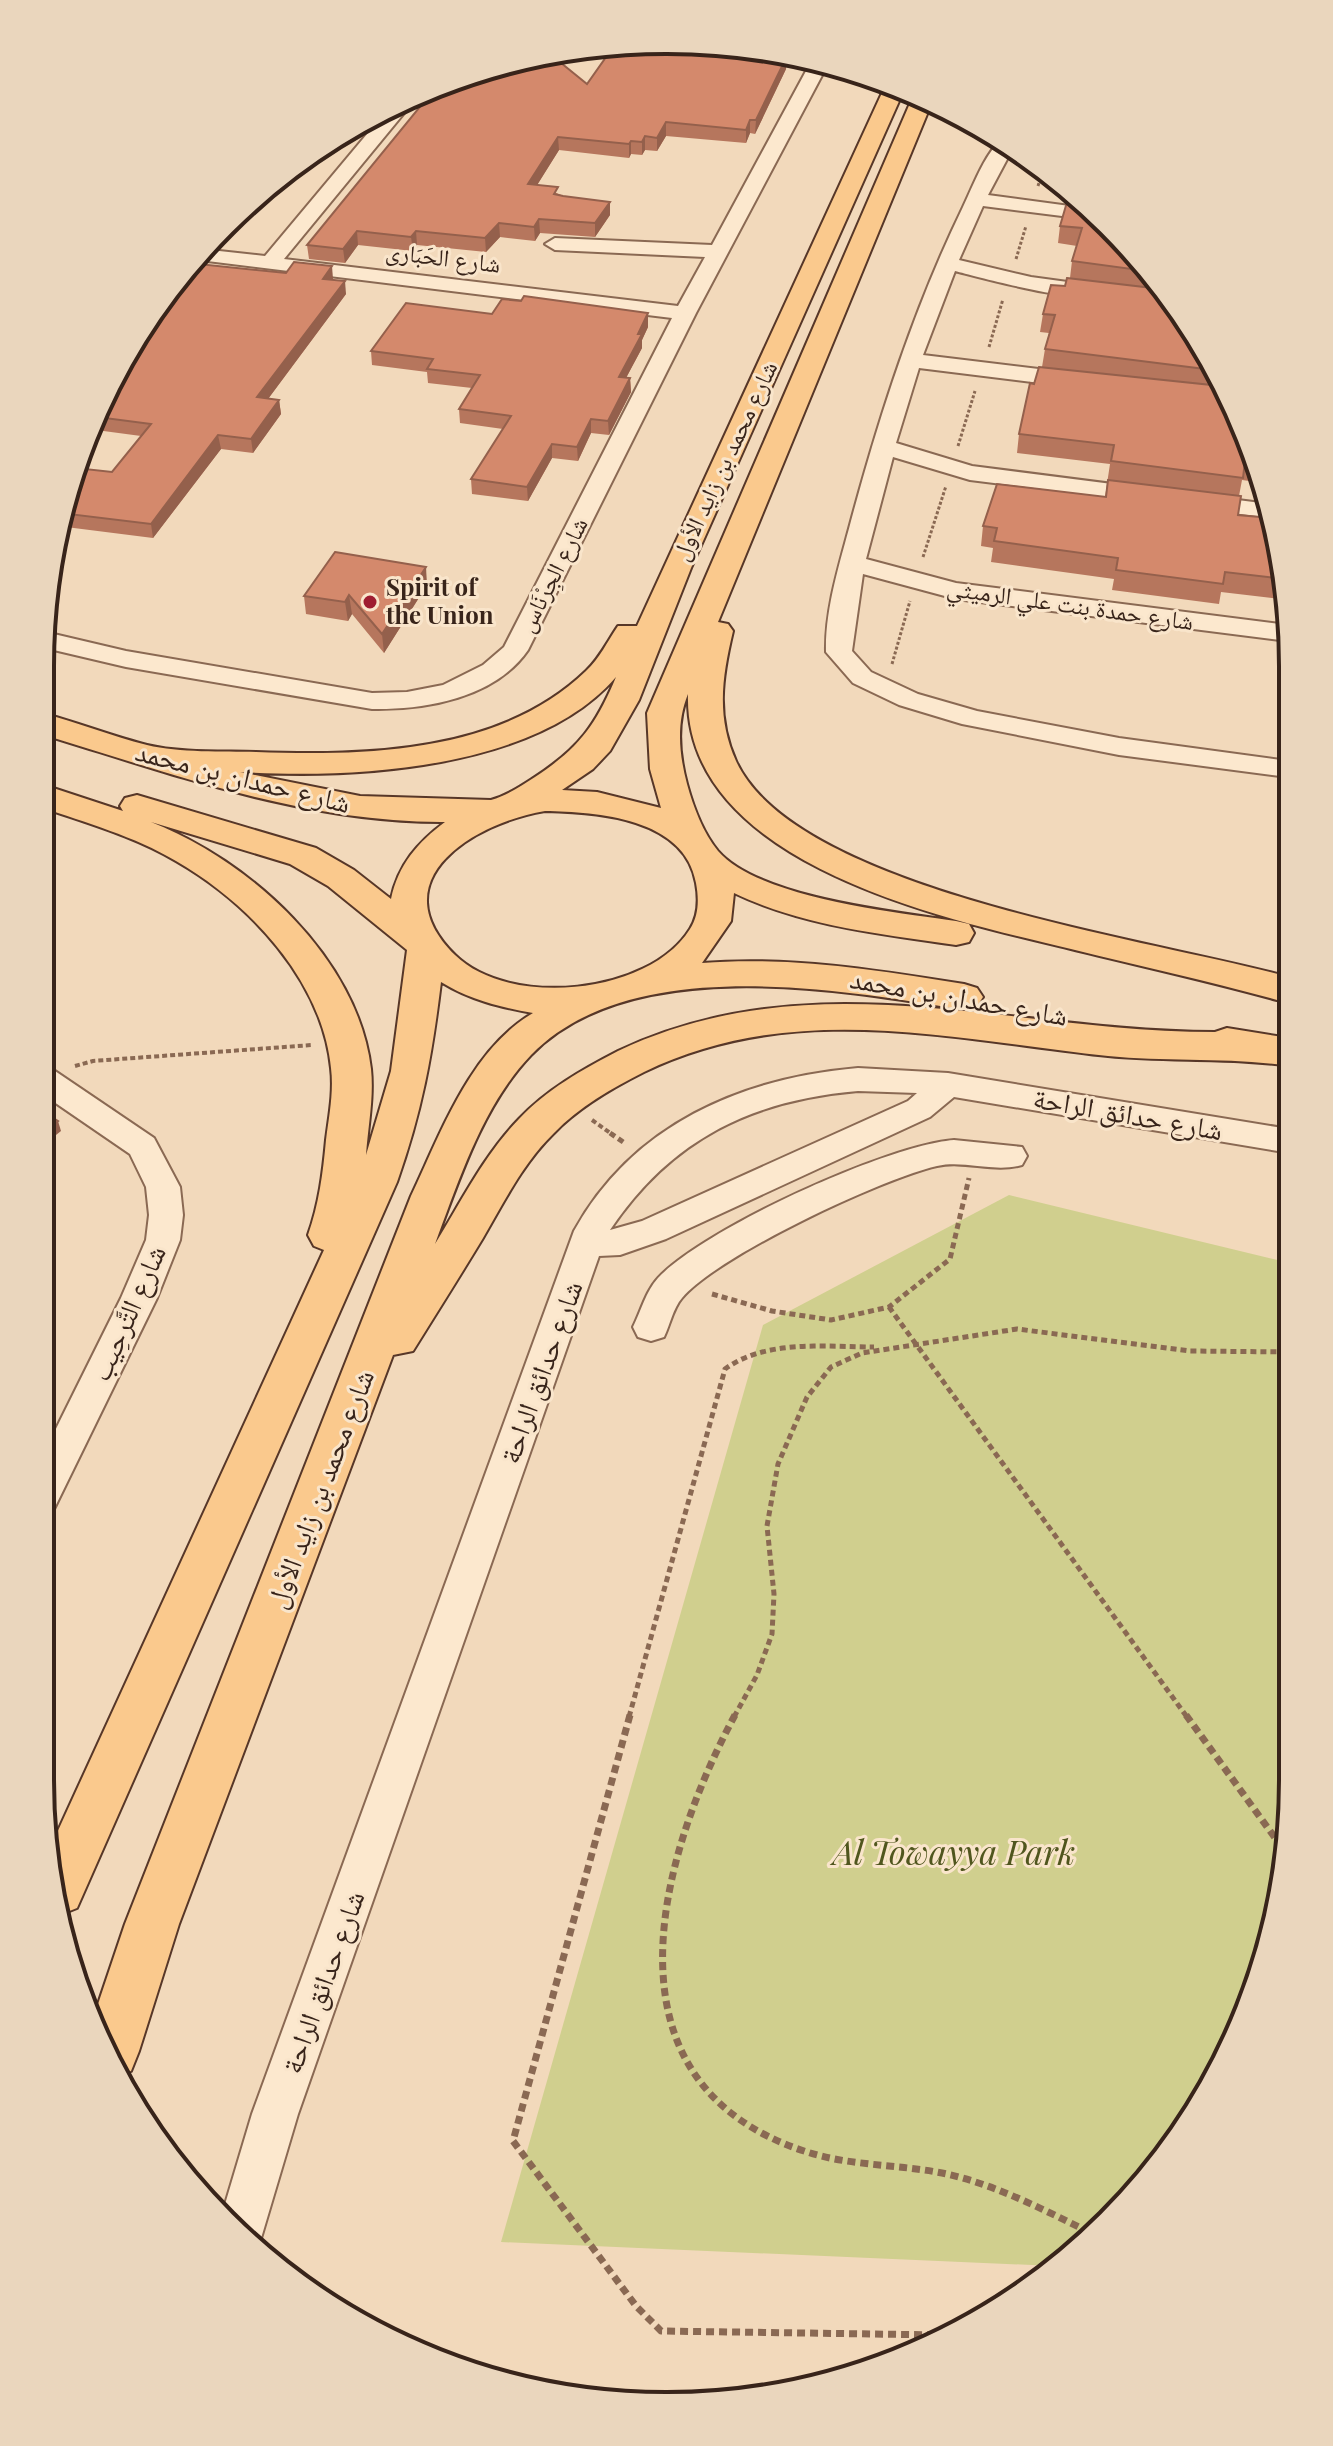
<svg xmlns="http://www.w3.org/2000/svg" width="1333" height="2446" viewBox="0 0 1333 2446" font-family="'Playfair Display','Noto Naskh Arabic',serif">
  <rect width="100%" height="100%" fill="#f2d9bb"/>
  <!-- green -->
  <path fill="#d0cf8e" d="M1009,1195l281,68 2,557 -20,122 -63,150 -129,158 -26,16 -553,-24 262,-917z"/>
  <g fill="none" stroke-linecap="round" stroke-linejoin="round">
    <!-- minor casing -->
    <g stroke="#8a6953" stroke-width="4">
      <g id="minor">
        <path d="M812,60l16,4 -132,249 -168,337c-33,48 -102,60 -156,59l-246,-42 -85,-20v-16l85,20 246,42 35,-1 36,-7 40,-20 21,-18 168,-329 -481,-59 10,-10 64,7 128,-153 23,-8 -2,6 -130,158 394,47 27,-49 -150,-7 -10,-6 10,-6 157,7z"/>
        <path d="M1001,139l12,9 -25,47 104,14 10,12 -119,-15 -24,54 72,17 66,9 10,6c-14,17 -128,-15 -152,-21l-32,84 157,19 11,7 -11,7 -161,-20 -23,75 76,23 297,38 3,14 -302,-38 -77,-23 -27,102 90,24 332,42v16l-332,-42 -93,-25 -11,77 19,21 47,22 59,17 142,27 169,23v16l-169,-22 -157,-31 -63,-19 -46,-22 -27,-31c-1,-44 14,-89 25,-131 29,-107 63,-213 112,-314 11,-23 20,-49 38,-68z"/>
        <path d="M41,1066l11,3 102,69 26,49 3,28 -3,25 -23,58 -104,213 -13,5v-55l81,-163 25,-58 3,-25 -3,-28 -16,-33 -89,-61z"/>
        <path d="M858,1068l90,5 341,56 1,24 -336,-56 -24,20 -264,122 -46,16 -21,1 -301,858 -39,131 -36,-34 29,-97 322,-883c59,-107 168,-153 284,-163zM858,1091l59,2 -9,8 -266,120 -32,9c61,-91 142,-130 248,-139z"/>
        <path d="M954,1140l68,7 5,9 -5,9c-28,8 -57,-5 -85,1 -56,13 -220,90 -255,132 -9,10 -12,27 -18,39l-13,4 -13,-4 -5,-10c8,-16 13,-36 25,-49 46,-49 229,-133 296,-138z"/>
      </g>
    </g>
    <!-- major casing -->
    <g stroke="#573728" stroke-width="4">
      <path id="major" d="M887,82l17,8 -213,478 -52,132 -29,51 -17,18 -31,21 35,2 64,16 -11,-39 -3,-56 267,-619 18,8 -214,520 10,2 5,7c-11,46 -17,86 3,130 60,131 421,179 553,216v19l-12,4c-68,-19 -137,-34 -206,-51 -125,-30 -388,-85 -383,-255 -12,29 -9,60 -1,90 6,22 16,49 31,67 41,47 177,61 238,70l13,3 5,9 -5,9 -13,3c-75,-11 -153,-19 -222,-52l-3,28 -29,42c88,-7 175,7 262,21l13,4 6,9 -6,9 -13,4c-125,-21 -334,-57 -433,45 -48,50 -72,125 -96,189 26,-42 49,-89 84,-125 27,-29 64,-50 99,-68 196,-93 392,-19 597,-19l12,-4 62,10v28c-60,-9 -120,-4 -181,-10 -158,-17 -314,-57 -464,16 -32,16 -65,35 -90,61 -31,30 -50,69 -71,105 -23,38 -47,76 -70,113l-20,4 -214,569 -40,127 -8,20 -8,3 -30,-55 32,-95 286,-728c30,-63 59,-146 122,-183 -33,-6 -63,-13 -92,-31 -9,74 -19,129 -44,200l-320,726 -15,6 -11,-68 273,-596 -10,-4 -6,-11c11,-31 15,-62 18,-95 3,-24 8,-48 5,-72 -9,-88 -82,-165 -155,-207 -42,-25 -90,-38 -135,-54v-23l82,27 -3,-5 5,-8 12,-3 179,53 38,22 37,29c7,-34 27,-57 54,-77 -140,1 -272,-48 -404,-88v-21c36,9 70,23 106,32 33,8 75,6 109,7 111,4 245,1 330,-81 14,-13 21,-29 32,-45h19zM616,677c-20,48 -37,71 -81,100 -14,9 -27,18 -44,23l-131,-4 -120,-24c114,7 296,-2 376,-95zM545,811c52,1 140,7 151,72 3,16 3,32 -6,46 -41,66 -181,79 -235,26 -76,-75 19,-132 90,-144zM151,822l139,42 38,22 79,64 -16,121 -25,84c2,-29 8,-58 5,-86 -13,-111 -122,-209 -220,-247z"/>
    </g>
    <!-- path-far3 -->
    <g stroke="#8a6953" stroke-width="3" stroke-dasharray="3 2" stroke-linecap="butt">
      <path d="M1038,186l5,-16"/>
      <path d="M1016,259l10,-33"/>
      <path d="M989,347l14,-48"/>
      <path d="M958,446l17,-55"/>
      <path d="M923,557l23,-71"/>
      <path d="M892,664l18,-63"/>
    </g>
    <!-- path-far2 -->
    <g stroke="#8a6953" stroke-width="4" stroke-dasharray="5 3" stroke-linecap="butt">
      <path d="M75,1066l18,-5 219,-16"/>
      <path d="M592,1120l21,15"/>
    </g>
    <!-- path-far1 -->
    <g stroke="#8a6953" stroke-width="5" stroke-dasharray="6 4" stroke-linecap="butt">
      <path d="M610,1133l16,11"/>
      <path d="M712,1294l60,17 59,9 58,-13 61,-48 19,-81"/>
      <path d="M889,1307l298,410"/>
      <path d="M629,1717l96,-348c41,-30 101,-22 149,-22"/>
      <path d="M734,1717l23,-42 15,-41 2,-40 -7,-68 11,-62 29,-67 24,-30 31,-14 155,-24 173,22 100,1"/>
    </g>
    <!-- path -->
    <g stroke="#8a6953" stroke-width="7" stroke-dasharray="8 5" stroke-linecap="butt">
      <path d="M630,1715l-117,426 123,165 25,25 283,4"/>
      <path d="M735,1715c-79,147 -137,368 69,436 44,15 92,13 138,22 53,11 102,37 151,61"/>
      <path d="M1186,1715l100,138"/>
    </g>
    <!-- minor -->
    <use href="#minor" fill="#fce8ce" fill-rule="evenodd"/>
    <!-- major -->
    <use href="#major" fill="#fac98d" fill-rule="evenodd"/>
  </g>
  <!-- wall -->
  <g fill="#b6765d">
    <path d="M681,43l67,2 29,7z"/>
    <path d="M787,56l-1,13 -31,65 -5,-1 -4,10 -80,-7 -9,15 -12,-1 -3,5 -11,-1 -2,4 -70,-8 -22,35 73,30 -15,22 -55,-4 -5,8 -35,-4 -14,15 -69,-7 -4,6 -55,-6 -13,18 -36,-4 -2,-14 280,-161z"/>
    <path d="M302,159l-22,23 -12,5 -27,32h-8l52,-49z"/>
    <path d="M1071,189l9,7 107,122 73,147 4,18 -22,-3 -3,16 -1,19 34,3 16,67v15l-67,-8 -2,12 -107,-14 2,-11 -123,-17 2,-14 -12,-2 2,-20 122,-29 5,-33 -93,-11 2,-19 15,-50 8,-17 3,-18 4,-16 -9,-1 3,-18 27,-36 2,-17 5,-15 -19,-3 2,-17 9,-24z"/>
    <path d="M333,280l13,14 -78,105 11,1 2,14 -28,39 -32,-4 -68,89 -95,-12 3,-22 51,-32 29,-36 -45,-6 -8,9 36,-85z"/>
    <path d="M648,313v14l-6,13v8l-16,30h4l1,14 -22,43 -18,-2 -13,28 -26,-3 -24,43 -56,-7 -1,-15 32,-50 -43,-6 -1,-14 13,-21 -44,-5 -1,-11 -55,-7 -1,-14 121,-37z"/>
    <path d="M427,585l-43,68 -32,-39 -4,7 -42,-7 -2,-18z"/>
  </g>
  <!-- shaded-wall -->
  <g fill="#94604c">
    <path d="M787,56l-1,13 -31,65 1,-14z"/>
    <path d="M750,120v13l-4,10v-13z"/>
    <path d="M666,122v14l-9,15v-13z"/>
    <path d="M645,136v14l-3,5v-13z"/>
    <path d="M558,137l1,13 -30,48 -1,-14z"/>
    <path d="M631,141v13l-2,4v-14z"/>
    <path d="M302,159l-22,23 -12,5 -27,32 -1,-7 45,-42z"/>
    <path d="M610,202v13l-15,22v-14z"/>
    <path d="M539,219l1,14 -5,8 -1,-14z"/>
    <path d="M499,223l1,14 -14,15 -1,-14z"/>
    <path d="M357,231l1,14 -13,18 -2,-14z"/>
    <path d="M416,231l1,14 -4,6 -2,-14z"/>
    <path d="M332,266l1,13h-10z"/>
    <path d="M345,281l1,13 -87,117 -2,-14z"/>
    <path d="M648,313v14l-6,13v8l-23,43v-14l19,-43z"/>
    <path d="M630,378l1,14 -22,43 -1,-14z"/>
    <path d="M279,400l2,14 -28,39 -2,-14z"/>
    <path d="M591,419v14l-13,28 -1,-14z"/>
    <path d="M94,424l2,6 -8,9z"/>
    <path d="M218,435l3,14 -68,89 -2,-14z"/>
    <path d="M552,444v14l-24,43 -1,-14z"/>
    <path d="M426,567l1,18 -43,68 -2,-19z"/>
    <path d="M349,595l3,19 -4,7 -3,-19z"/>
    <path d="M58,1121l3,10 -20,16v-13z"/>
  </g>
  <!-- building -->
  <g fill="#d4896c" stroke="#94604c" stroke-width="2">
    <path d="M625,41l162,15 -31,64h-6l-4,10 -80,-8 -9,16 -12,-2 -3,6 -11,-1 -2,3 -71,-7 -30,47 30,3 -4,7 9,2 47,6 -15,21 -56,-4 -5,8 -35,-4 -14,15 -69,-7 -5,6 -54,-6 -14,18 -36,-4 129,-158 68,-26 46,-7 37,30 29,-41z"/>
    <path d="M1067,202l20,2 59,67 -74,-10 10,-33 -22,-2z"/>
    <path d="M294,262l38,4 -9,13 22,2 -88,116 22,3 -28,39 -33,-4 -67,89 -91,-11 1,-9 15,-36 36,4 39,-48 -54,-7 27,-63 65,-91 97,10z"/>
    <path d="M1067,278l94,11 26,29 26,52 -168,-21 10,-34 -12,-1 8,-29 14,1z"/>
    <path d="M524,296l124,17 -10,21h4l-23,43 11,1 -22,43 -17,-2 -14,28 -25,-3 -25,43 -56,-8 40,-63 -52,-7 21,-34 -53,-6 6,-10 -62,-8 35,-48 86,11 10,-15 19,2z"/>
    <path d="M1039,367l182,19 37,76 -13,-1 -2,17 -132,-17 3,-16 -95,-11 11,-51 4,1z"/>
    <path d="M1108,480l133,16 -3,19 34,3 14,61 -61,-7 -2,12 -107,-14 2,-12 -124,-17 3,-13 -14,-2 14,-42 109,13z"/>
    <path d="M335,552l91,15 -44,67 -33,-39 -4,7 -41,-6z"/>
    <path d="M41,1110l17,11 -17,13z"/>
  </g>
  <!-- markers -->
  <circle fill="#9f1d31" stroke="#f9e5cb" stroke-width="3" cx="370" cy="602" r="8"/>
  <g text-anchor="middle" stroke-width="6" stroke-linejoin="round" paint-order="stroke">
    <!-- far-street labels -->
    <g font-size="24" fill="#38241a" stroke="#f9e5cb">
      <text transform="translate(443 258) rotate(7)" y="8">شارع الحَبَارى</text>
      <text transform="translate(725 461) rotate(-65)" y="8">شارع محمد بن زايد الأول</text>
      <text transform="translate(553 575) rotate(-63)" y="8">شارع الجِرْنَاس</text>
      <text transform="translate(1070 605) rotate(8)" y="8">شارع حمدة بنت علي الرميثي</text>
    </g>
    <!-- far-poi labels -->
    <g font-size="24" font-weight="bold" fill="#38241a" stroke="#f9e5cb" text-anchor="start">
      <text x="386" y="596">Spirit of<tspan x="386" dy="28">the Union</tspan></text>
    </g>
    <!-- street labels -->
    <g font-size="28" fill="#38241a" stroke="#f9e5cb">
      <text transform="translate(243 777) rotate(14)" y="10">شارع حمدان بن محمد</text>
      <text transform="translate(959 997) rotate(10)" y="10">شارع حمدان بن محمد</text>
      <text transform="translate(1128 1114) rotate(10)" y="10">شارع حدائق الراحة</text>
      <text transform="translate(128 1313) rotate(-66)" y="10">شارع التَّرحِيب</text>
      <text transform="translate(541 1372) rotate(-70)" y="10">شارع حدائق الراحة</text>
      <text transform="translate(320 1489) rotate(-69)" y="10">شارع محمد بن زايد الأول</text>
      <text transform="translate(323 1982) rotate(-70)" y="10">شارع حدائق الراحة</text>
    </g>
    <!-- near-park labels -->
    <g font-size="34" font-style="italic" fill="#50561e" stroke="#f9e5cb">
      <text x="954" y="1865">Al Towayya Park</text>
    </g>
  </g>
  <!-- crop -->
  <path d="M0 0H1333V2446H0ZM666 54H667A612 612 0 0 1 1279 666V1780A612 612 0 0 1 667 2392H666A612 612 0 0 1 54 1780V666A612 612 0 0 1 666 54Z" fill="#ead6bd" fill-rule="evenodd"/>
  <path fill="none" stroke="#38241a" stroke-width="4" d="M666 54H667A612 612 0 0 1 1279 666V1780A612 612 0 0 1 667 2392H666A612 612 0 0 1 54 1780V666A612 612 0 0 1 666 54Z"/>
</svg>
